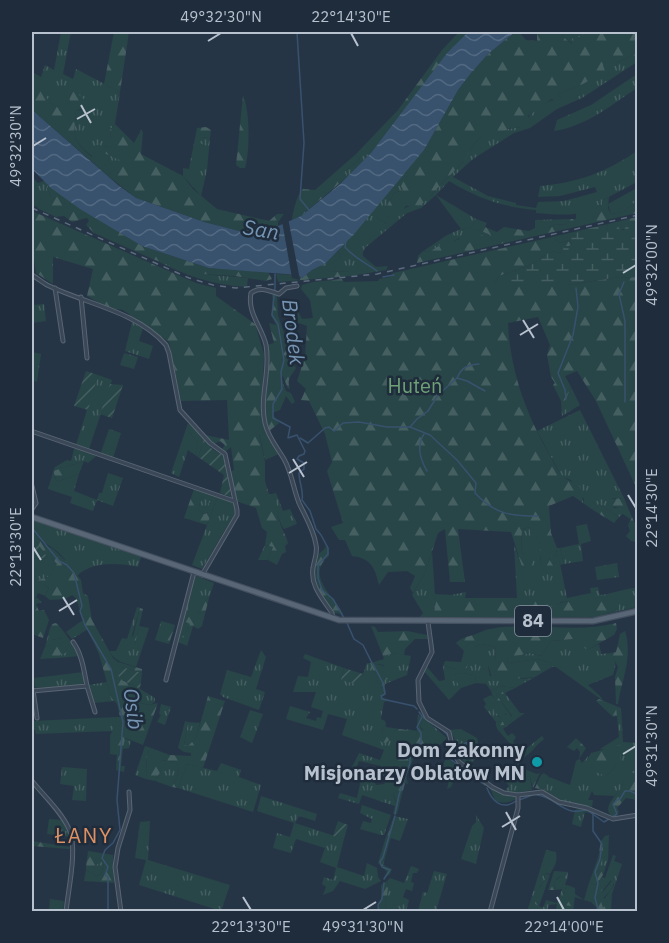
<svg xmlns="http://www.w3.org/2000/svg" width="669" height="943" viewBox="0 0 669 943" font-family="'IBM Plex Sans',sans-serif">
  <defs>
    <pattern id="grass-tufts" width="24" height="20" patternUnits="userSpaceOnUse" patternTransform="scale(1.5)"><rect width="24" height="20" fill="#284547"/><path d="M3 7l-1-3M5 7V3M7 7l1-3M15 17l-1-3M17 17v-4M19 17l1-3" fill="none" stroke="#455e60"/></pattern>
    <pattern id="forest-firs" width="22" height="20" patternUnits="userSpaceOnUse" patternTransform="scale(1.5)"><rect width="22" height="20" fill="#284547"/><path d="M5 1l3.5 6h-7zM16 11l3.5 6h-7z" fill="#455e60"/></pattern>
    <pattern id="wetland-marsh" width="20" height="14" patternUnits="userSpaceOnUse" patternTransform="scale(1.5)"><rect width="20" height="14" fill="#284547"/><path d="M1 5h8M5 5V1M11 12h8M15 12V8" fill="none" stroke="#455e60"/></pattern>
    <pattern id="garden-furrows" width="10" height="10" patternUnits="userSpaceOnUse" patternTransform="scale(1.5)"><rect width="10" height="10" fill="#284547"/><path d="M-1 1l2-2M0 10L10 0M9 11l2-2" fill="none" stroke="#455e60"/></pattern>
    <pattern id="water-waves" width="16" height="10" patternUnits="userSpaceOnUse" patternTransform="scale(1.5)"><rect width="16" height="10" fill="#38526e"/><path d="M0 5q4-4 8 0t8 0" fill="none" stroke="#536982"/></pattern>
  </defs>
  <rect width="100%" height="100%" fill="#263546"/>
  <!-- grass -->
  <g fill="url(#grass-tufts)">
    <path d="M61,32h10l-8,42 10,5 3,-10 44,23 -5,32 -5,6 2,17 -15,-1 -1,3 27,12 -15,15 -18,-16 2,-4c-21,-17 -18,-19 -16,-45l8,-2 -15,-15 1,11 -3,3 -9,1 -24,-21 -2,2v-18l9,5 4,-12 9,5z"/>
    <path d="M565,32h23l-15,12 -11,-8z"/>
    <path d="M637,53v9l-55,36 -25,11 -27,19 -16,5 -41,26 -20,18 35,19 28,7v2l20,3 2,-6 26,-1 33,-9 -2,-5 -35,9 -22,1 2,-11c40,-4 64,-13 97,-35v31l-34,18 -1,5c-10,1 -14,6 -22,8 -13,3 -31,1 -44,0v-3c-33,-3 -59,-12 -87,-29l-13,14 40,24 -4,8 -10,3 14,-1 18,7 -3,3 -23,5 -9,-6 -6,4h-5l-17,9 -9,1 25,-17 14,-6 -25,-34 -15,13 -14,5 -42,35 -2,4v4l13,11 12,-1 -2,4 -35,6v-4l-23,-1 -1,-5 14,-10 -3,-5 60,-71 5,10 -9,3 -7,13 -11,11 11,7v-7l43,-21 34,-35 10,-17 9,-9h16l9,-6 13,-2c8,-13 24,-28 40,-28l-3,-5 25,-10 23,-21h10z"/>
    <path d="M637,74v14c-26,17 -50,38 -83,43l3,-11 34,-15z"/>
    <path d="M398,110l5,2 -32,41 -24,24 -3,-5 16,-13 -4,-5z"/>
    <path d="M200,137l10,1 -3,32 -6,26 -18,-20v-8l6,1 2,-11h3l6,-15z"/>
    <path d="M32,177l6,6 6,-2 5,4 -2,4 4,6 -2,2h-7l-5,10 -5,-2z"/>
    <path d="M637,188v13l-14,11 -12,2 -3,-10z"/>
    <path d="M571,219l-6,6 -9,-1 -7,4h-14v-8z"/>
    <path d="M155,260l46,14 47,4 -1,9c-35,-2 -60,-11 -92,-27z"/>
    <path d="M44,304l2,17 -14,2v-18z"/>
    <path d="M132,322l11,6 -4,13 14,5 -4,13 -24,-8z"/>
    <path d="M32,352l9,2 -4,28 -5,-2z"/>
    <path d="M124,353l14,4 -4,12 -14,-4z"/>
    <path d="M98,375l14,5 -23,69 -13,-4z"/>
    <path d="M571,387l9,18 -18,11 -1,-15h4z"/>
    <path d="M580,410l44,88h-12l2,10h14l4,9 -2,2 -7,-5 -4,3 -20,-13 -6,6 -10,-7 1,-4 -13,-19 -9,-3 -25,-46z"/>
    <path d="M109,429l12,4 -8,25 -11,-3 -1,-3z"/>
    <path d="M186,429l12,13 -3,13 -7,-5 -9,27 -8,-4z"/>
    <path d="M266,432l13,22 -14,6 -6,-27z"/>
    <path d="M77,448l19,8 -8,7 -4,-2 -31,10 2,-4 12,-7 4,1 3,-12z"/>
    <path d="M53,472l4,10 22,-8 -5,17 23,9 2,-7h3l6,-20 15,5 -10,28 -16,-6 -4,11 -23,-8 2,-6 -24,-8z"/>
    <path d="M276,493l7,18 7,-2 7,15 -13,5c-8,-11 -5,-23 -12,-35z"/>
    <path d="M202,496l10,3 -4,13 -3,2 -7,-4z"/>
    <path d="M218,496l15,6 3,7 -1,4 -33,56 -10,-4z"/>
    <path d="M32,519l109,38 -3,10c-19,-4 -46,-6 -61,9 -6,-8 -11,-16 -18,-23 -13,-12 -27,-12 -27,-34z"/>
    <path d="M587,524l4,17 -10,3 2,17 -19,3 -4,-16 19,-4 -3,-18z"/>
    <path d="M530,527l10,16v16l4,12 6,-9 -1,-3 6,-4 2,-6 10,49 24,-5 -1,-5 8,-1 2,8c13,-1 24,-7 37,-7v19l-35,8 17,-6 -15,-10 -43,3 -9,6 -7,-1 -3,-7 -25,-2 -3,-53 8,22 11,-9 -3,-3 -9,-2 1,-24z"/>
    <path d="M265,545l8,2 -5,13h-10z"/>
    <path d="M432,552l3,42 16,1 15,-3 -1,7 -24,-1 -7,16 -11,-1 -11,-18 13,-22z"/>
    <path d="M48,558h3l6,7 -7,11 -14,5 -4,-3v-19z"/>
    <path d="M617,563l2,14 -22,3 -2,-13z"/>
    <path d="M194,575l20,8 -5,15 -3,1 -9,24 -1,-3 3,-9c-7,10 -15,20 -16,33l-6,-2z"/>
    <path d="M137,607l3,1 -8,27 3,9 4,-18 10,2 -13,39c-12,-4 -21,-5 -27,-16h7l6,-13 5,1z"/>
    <path d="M83,620l5,9 -16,10 -6,-7z"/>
    <path d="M50,628l3,12 9,-2 -3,-4 2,-6 14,19 4,9 -21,2 2,-4 -9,-9 -6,2z"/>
    <path d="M574,639l15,10 10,-5 2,10 10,-1c6,9 5,12 2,22l-25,10 14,13v2l-46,-33h-4l-2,-4 -12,-4 -30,4 -1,-5c8,-4 15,-2 23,-5l11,3 10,-15z"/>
    <path d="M480,644l14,2 2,5 -1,11 -7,4 2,10 33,3 12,-2 -20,11 -15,-2 -9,5 -5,-7 -10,-1 -1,-8 -14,-2 -8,2 8,13 -12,12 -25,-29 3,-4 12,14 6,-1 -2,-14 12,3 13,-11h4l3,-11z"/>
    <path d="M261,650l5,7 -10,32 9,3 -6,18 -36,-13 -3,-3 7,-24 24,7z"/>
    <path d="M394,653l17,3 -4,19 -22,9 -4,-12 3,-7 -8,-1 -2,-2 10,-3 -1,-3z"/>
    <path d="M305,654l39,14 -3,12 22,-6 4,-11h3l13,30 3,1 -4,3 7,3 -5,2 -3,17 4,2 1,4 -3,2 -1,9 14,3 6,7 5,-17 10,2 -2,11 -11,12h-5l7,14 -2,5 -9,6c-2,8 -3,16 1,24l4,-1 -3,12h-4l2,-8 -33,-11 -3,9 -21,-6 2,-5 17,5 4,-19 14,4 1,2 9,-1 -4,-7h-3l3,-11 -22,-5 -4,10 -4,-2 8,-16 21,7 4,-10 -42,-15 5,-16 -19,-5 -5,16 -37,-11 4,-13 20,6 -4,6 10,3 1,-4 4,1 2,-7 -12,-4 5,-15h-23l5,-16 10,1 3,-15 -8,-4z"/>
    <path d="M84,672l1,9 -3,4 -45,3 -2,-1 -1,-9z"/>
    <path d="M107,682l4,15 4,4 -22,2 -5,-18z"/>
    <path d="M140,689l15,9v4l-5,3 -10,-2z"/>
    <path d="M498,693h7l15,20h5l-22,16 5,7 4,-3 4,4 -3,5 11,6 -6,5 -20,-23 -2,-4 8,-1 8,-9 -16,-22z"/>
    <path d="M491,695l14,15v6l-8,-1 5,4v2l-6,1 -12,-15 2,-3 -3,-5z"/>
    <path d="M161,704l10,3 -6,18 -8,-3 4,-7 -2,-1z"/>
    <path d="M616,706l5,2 2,34 14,1 1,29c-11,3 -15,7 -17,18l-7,6 -20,-1 -2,-4 -4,9h5l-1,7 -27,-5 -21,-12 5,-13 21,8 6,-24 3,-2 3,4 6,-7 -1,4 8,10 11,6 6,-5 4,-7 -11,-14 -5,-1 19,-12z"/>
    <path d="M250,710l13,4 -11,29 -12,-6z"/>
    <path d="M117,717l-4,14 -77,3 -1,-4h-3v-9z"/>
    <path d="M424,718l23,20 -17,16 -3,-2 4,-9 -4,-3 -3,-10 -4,-3 2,-5 4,-1z"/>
    <path d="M188,722l12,1 -4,15 -8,8h-4z"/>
    <path d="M461,729l16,9c3,11 2,18 -6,26l13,9 -4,2 -22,-18 -4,-19 -4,-8z"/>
    <path d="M542,736l2,3c-9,7 -16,18 -26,22l-2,-4z"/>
    <path d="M124,738l7,3 -2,7 -6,1 -2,17h4l-1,6 -8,-2 1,-15 6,-6z"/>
    <path d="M145,746l6,2 -4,6 -1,25 -11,-4z"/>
    <path d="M161,760l15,2c5,8 1,17 -4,25l-17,-6 6,-10z"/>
    <path d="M221,763l20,7 -2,7 22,8 -8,27 -75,-24 9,-24 30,7z"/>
    <path d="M62,767l25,2 -1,32 -14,-1 2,-14 -14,-2z"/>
    <path d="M513,772h4l13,5 2,13 -15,3 -13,-1 5,-6 -5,-6z"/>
    <path d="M487,786h1l15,9 12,2 1,2c-8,4 -12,5 -21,1l-5,-12z"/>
    <path d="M261,796l56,18 -2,7 -16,-5 -4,7 49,16 -7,28 27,9 3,-13 10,5 1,9 3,4 -16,8 -25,-8 -7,10 -10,4 3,-8 -4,-3 2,-7 9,3 3,-12 -16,-6 5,-14 -29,-9 -5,14 -18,-5 4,-15 13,4 4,-14 -37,-12z"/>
    <path d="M362,805l29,10 -7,20h-3l-21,-6 3,-8 8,2 1,-4 -12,-6z"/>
    <path d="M581,808l8,2v3l-4,-1 -4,15 -9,-3 3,-14z"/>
    <path d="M476,815l8,13 -8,36 -15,-5 11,-33 4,-4z"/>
    <path d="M394,816l14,3 -8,22 -9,-3 -1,2h-5z"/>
    <path d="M49,819l12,1 6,8 3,9 -23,-3z"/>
    <path d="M150,821l-2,39 82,25 -9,26 -82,-26 7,-25 -11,-2 5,-36z"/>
    <path d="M609,835l-1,25 -5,15 -1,-2 -4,1c1,-12 9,-21 3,-33l4,-5z"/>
    <path d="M546,850l10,2c2,10 -2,15 -6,22l-6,-1 1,7 -5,6 -5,18 8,4 3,-8 11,3 5,-14 -8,1 1,-9 6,-5 6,3 -2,6h2l-4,9 10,6 2,-3 -2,14 -17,-2 1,-5 -8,1 -2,6 -20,1z"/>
    <path d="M613,855l3,1 -2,5 8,3 -10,30 -9,15 -3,-4 1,-6 4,-1 9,-13 -3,-5 -10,13v-7l-10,16 -7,-2 5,-17 7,2 6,-8 3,1z"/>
    <path d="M101,861l3,3 -3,10 -5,2 -10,-6v-3h7z"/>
    <path d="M411,866l8,3 -2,4h-4l-2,9 3,1 -2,8 -6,-2 -3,8 6,3 -3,11 -21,1c0,-11 5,-22 2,-31l3,-3 14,5z"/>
    <path d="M434,871l13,3 -11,37h-18l5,-19 4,1z"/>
    <path d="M50,899l14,2 -1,10h-14z"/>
  </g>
  <!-- forest -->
  <g fill="url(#forest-firs)" fill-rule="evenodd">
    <path d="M114,32h15l-9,60 -16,-8z"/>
    <path d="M459,32h9l-21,21 -44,59 -5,-2 44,-60z"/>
    <path d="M515,32h4l7,8 11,1v-9h28l-3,4 10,8v-6l7,-1 9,-5h49v21l-21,10 -13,2 2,6 -22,13 -25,10 3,5 -6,3 -3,-3 -24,17 1,6 -8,5 -13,2 -8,6h-17l-9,9 -10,17 -43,44 -15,1 -7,9 -12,2 3,3 -3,4 -11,-7 6,-11h5l7,-13 9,-3 -5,-10 26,-30 34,-60 13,-17 17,-19z"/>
    <path d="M34,88h7c6,12 15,26 29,17l-1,-12 3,-2 5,2 13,12 -14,6c-2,26 -5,28 16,46l-2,3 -58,-50v-20z"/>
    <path d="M243,95c7,17 7,55 2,73h-5l-4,-3z"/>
    <path d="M115,124l19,19 7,-13 2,2 -2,22 42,22 10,13 24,20 52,12 8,-7h7l-6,8v4l-9,4 -30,1 -35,-9 -68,-24 -28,-22 14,-15 -27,-12 2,-4 14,2 -1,-17z"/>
    <path d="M206,127l5,3 -1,8 -10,-1v6l6,3 -1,3 -6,2 -5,8 -3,-1 6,-30z"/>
    <path d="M356,154l4,5 -16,13 3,5 -46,39 -9,4c1,-8 5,-26 11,-31l12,1z"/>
    <path d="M49,185l32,24 61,37 67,22 59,4 4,7 -6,2 -31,-5 -34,-2 -19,-4 -27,-10 -61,-27 -8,-8 3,-4 -2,-3 -15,4 -8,-6 -8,1 -17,-8 -2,-2 5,-10h7l2,-2 -4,-6z"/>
    <path d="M609,197l-1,11 3,6 12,-2 14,-11v12l-220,50 1,-7 4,-4 9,-1 20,-13 -3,3 5,1 9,-5 6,7 11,-10 12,5 2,-3 -17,-7 -11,5 -3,-4 10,-3 4,-8 11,4 -2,4 12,5 7,-5 25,4 6,-3h14l7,-4 9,1 6,-6h5v-6h4l11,-7 11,-1 1,-5z"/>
    <path d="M32,211l164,72 20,5v8l39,28 9,30 -2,61 4,17 -7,2 6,28v19l4,13h3c5,8 5,15 7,25 1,7 7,16 9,24l-3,3 1,6 -4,2 -5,11 -9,-5 5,-13 -8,-2 2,-13 -5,-4 -6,-20 -20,-7 -6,-29 4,-2 -3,-23 -6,5 -3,-3 3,-4 -5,-4 -6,3 -9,-9 24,5 -2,-40 -46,1 -12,-59 -46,-32 -15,-2 -21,-12 6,-27 -40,-12v27l-17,-11 -4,-27z"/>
    <path d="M637,217v5l-4,1 -2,5 -11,2h-14l2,-6z"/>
    <path d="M552,237l8,6 9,-3 3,4 -10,9 -11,-2 -20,14 -32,11 -5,9h73l46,-7 24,-1v212l-41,-88 -19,-30 -12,5 6,11 -6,14h-4l-8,-16 2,-2 -4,-6 -4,-22 3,-10 -12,-28 -30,6c2,46 17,88 39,127 5,8 8,17 14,24 10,13 22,2 22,29l-10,-7 -24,10 2,27 6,15h3l4,16 -4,1 -3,-15 -2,5 -6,4 6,10 -8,5c-8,-7 -7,-21 -7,-31l-4,-6 -3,1 -3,-5v-6l-8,2 -1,24 9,1 3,4 -1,7 -4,3 -6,-1 -11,-35 -53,-3 7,53h-15l-5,-53 -7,4 -13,40 -12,20 -3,-5 5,-12 -8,-5 -19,1 -9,13c-4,-17 -8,-27 -27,-29l-7,-16h-6l-8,-13 12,-4 -16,-52 5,-9 -7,-28 -16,-33 -8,-1 5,-11 -9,-8 8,-24 2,-31 -8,-3 -2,3 -3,39 2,3c-4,7 -10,11 -6,20l-2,1 -5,-13 -2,2 5,13 5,2 4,9 -3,2 -6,-8 -6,14 -8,3 7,10 -11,9 -4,-23 3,-64 7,-2 -5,-20 7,2 -5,-10 2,-9 -1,-13 5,2 1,20 9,27 1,-18 4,-6 -4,-7 4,-10 10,18 11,-1 -3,-18 -9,-11 1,-4 11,-3 29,-3 2,3 34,-1 1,-2 12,-2 2,-4z"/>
    <path d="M338,251l3,5 -13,10v5l23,1v4l-73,6 -2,-8 22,1 4,3 10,-8 14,-7z"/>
    <path d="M188,423l16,16 -6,18 -3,-2 3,-13 -12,-13z"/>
    <path d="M84,461l-5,13 -22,8 -4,-11z"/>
    <path d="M194,489l24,7 -11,29 -23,-7zM202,496l10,4 -3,3 -1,9 -3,2 -7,-4z"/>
    <path d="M624,498l4,10c-10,0 -17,1 -20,-9z"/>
    <path d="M599,504l20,13 -5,6 -21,-13z"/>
    <path d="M632,517l5,11v14l-6,-1 -5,-5 4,-5 -2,-6z"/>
    <path d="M32,530l12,15 8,3 17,16 12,16 2,13 5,3 4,24 21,38 5,4 24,7v4l-20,-6v13l18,9v14l9,2 9,-2 -15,42 -18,-7 -2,11 -6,6 -7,-1v-18l7,-19h3l-3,-13 -6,-7 -12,-43 -16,-34 -7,-22 -4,-3 -7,4 -15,1 -5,-4 4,-8 -13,-7 14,-5 7,-12 -6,-6h-3l-16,-21z"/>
    <path d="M326,545l2,1 1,10c-24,19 4,39 14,58l-9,-1c-11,-16 -30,-36 -16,-57 3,-6 7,-5 8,-11z"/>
    <path d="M32,597l3,2 1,-2 6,5 -6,2 3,7 5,-1 5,10 -6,18 -11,-4z"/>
    <path d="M209,598l-7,28 -4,3 -5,-3 -6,20 -4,-2v-6l7,-14 -4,-2 3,-19 9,-1v17l8,-20z"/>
    <path d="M441,598h93l9,2 2,7c8,1 12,-4 19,-5 16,-2 40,-6 55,-1v8l-21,8h-178l3,-4h11l2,-12z"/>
    <path d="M140,608l3,1 -8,35 -2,2 -2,-1z"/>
    <path d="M161,621l14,4 -6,19 -14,-4z"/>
    <path d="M56,623l5,5 -1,6 2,4 -9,2 -3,-2v-10l2,-4z"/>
    <path d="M616,623l1,6 -3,6 -25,14h-3l-13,-10 -22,2 -10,15 -11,-3 -23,5 1,5 30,-4 12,4 2,4 -17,10 -42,4 -5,-16 2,-4h5l1,-10 -2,-5 -14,-2 -5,3 3,11h-10l-1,10 -12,1 -12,-3 2,-5 16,1 3,-11 -8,-8c5,-5 10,-6 17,-8 6,-2 11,-5 17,-6 41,-8 85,5 126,-6z"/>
    <path d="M371,626l4,1 3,5 29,-1 20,4 1,4h-13l-10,10 -1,6 -10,-2 -11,3z"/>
    <path d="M625,631c8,26 -3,48 -7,73h-2l-1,-27 3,-10 -7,-14 5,-1 4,-18z"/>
    <path d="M51,645h16l5,3v3l-11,3 -3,4 -18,1 5,-12z"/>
    <path d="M374,662l2,2 12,3 -2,3 -5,2 7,7 -4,1 2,14h-3l-13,-31z"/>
    <path d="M461,673l14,2 1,8 -15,5 -9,-13z"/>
    <path d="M500,686l15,2 -12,6h-7l18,26 -10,5 -8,1v-4l6,-1v-2l-9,-9h7l3,5h3c-3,-10 -14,-14 -15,-24z"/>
    <path d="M208,696l17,5 -22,67 -16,-4 -9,24 -6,-1c5,-8 9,-17 4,-25l-15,-2v11l-6,10 -9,-2 1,-25 4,-6 19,7 21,1v-3l-7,-1 -6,-4 7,-27 3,1 -4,23 4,1 8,-8z"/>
    <path d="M599,699l17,7 1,10 -4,1 -17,-16z"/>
    <path d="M418,715l6,3 2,4h-4l-2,5 2,3 5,-2 3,2 -4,7 5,6 -4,9 -7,-3c-8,7 -8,17 -14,26l2,9 -3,-1 -5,19 -4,1 -3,-11 -5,-4 6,-4 4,-12 6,1 2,-5 -14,-11c4,-2 10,-2 14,-5 13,-9 10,-24 12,-37z"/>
    <path d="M386,725v2l27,4v3l-11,12 -6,-7h-6l-4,4 -5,-1 2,-15z"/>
    <path d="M576,738l10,10 -7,11 1,-7 -3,-4 -3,3 -7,-4z"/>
    <path d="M620,745v19h-4l-4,7 -6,5 -19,-7v-9l4,-7z"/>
    <path d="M445,760h5l10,8 -9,19 -4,2 4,-16 -8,-7z"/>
    <path d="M519,763v4l18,7 3,-1 -7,15 -3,-11c-11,-3 -18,-8 -26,3l-8,-4z"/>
    <path d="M637,772v28l-11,-2 -9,10 2,4 -4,6c-14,-7 -3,-19 4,-27 8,-10 0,-14 18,-19z"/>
    <path d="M544,773l5,4 -5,13 -9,-2 6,-13z"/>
    <path d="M385,840h5l-7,25 9,4 -2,5 -7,5 4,-7 -9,-9z"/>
    <path d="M32,841l38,6 -1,2 -37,-3z"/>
    <path d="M601,841l3,12 -6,20 4,-1 1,3 -7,10 -7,-2 9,-25z"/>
    <path d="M88,851l25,4 1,28 -30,-2 2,-11 10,6 5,-2 3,-10 -3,-2 -8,5h-7z"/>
    <path d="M554,871l14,1 -1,7 -6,-3c-7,3 -6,7 -7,14h-6z"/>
    <path d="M544,873l6,2 -11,31 -4,-2c0,-9 4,-17 10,-24z"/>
    <path d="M614,878c1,11 -8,16 -13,23l2,7 9,-14 -1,17h-15v-4l-5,-5 6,-16h4l1,7z"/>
    <path d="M387,881c3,9 -2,20 -2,30h-9l5,-12v-14z"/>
    <path d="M567,885l8,3v6l9,6 -9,-3 -4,9 -7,-1 -3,-5z"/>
  </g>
  <!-- wetland -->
  <path fill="url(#wetland-marsh)" d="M637,222v55l-24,1 -46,7h-73l5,-9 32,-11 20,-14 11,2 2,-7h5l3,-2 -3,-4 -9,3 -8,-6 56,-13 -2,6 12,-2 2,2h4l4,-7 3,4 2,-4z"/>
  <!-- garden -->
  <g fill="url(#garden-furrows)">
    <path d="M86,371l12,4 -10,35 -14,-4z"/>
    <path d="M110,384l13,1 -11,33 -12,-4z"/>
    <path d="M204,439l7,9 14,9 6,40 -11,-4 4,-18 -26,-18z"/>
    <path d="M32,536l16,22 -16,1z"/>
    <path d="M122,667l20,6 -2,16 -18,-9 -6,-7z"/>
    <path d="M344,668l19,6 -4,11 -18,-5z"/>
    <path d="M338,821l10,4 -4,14 -11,-3z"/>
  </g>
  <!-- pitch -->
  <path fill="#284547" d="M32,578l17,10 -4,8 -7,-3 -3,6 -3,-2z"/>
  <!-- water -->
  <g fill="url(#water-waves)">
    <path d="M468,32h47l-27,22 -17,19 -13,17 -34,60 -69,83 -29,30 -14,7 -10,8 -4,-3 -89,-7 -67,-22 -62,-37 -29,-21 -19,-19v-59l86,75 18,13 68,24 35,9 30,-1 32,-14 38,-31 32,-32 76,-100z"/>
    <circle cx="467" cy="749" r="7"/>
  </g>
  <!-- pier -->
  <path fill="#263546" d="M288,218l12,62 -8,-2 -10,-57z"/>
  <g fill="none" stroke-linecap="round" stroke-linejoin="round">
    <!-- stream -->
    <g stroke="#38526e" stroke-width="1.5">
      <path d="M297,32l7,111 -4,56 9,11"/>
      <path d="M346,241l-1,6c8,10 21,16 32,24"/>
      <path d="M275,274v13l-3,28 6,9 6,36 -3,12 1,17 -9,15v14l17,9 -2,11 9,-3 8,16 -1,3 -5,2 -2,3 7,4v6l-5,4c0,10 5,18 3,27l8,11 6,18 5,6 7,13v6l-10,11v13l4,12 11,9 11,19"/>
      <path d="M383,277l11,-2"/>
      <path d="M624,282l-5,12 6,27v81"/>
      <path d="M457,378c5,-11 10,-13 22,-14"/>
      <path d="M566,399l-1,-9 -7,-17 15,-38 5,-28 -2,-19"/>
      <path d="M410,427l7,-8 11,-8 10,-16 19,-17 10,3 18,10"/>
      <path d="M424,434c-8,12 -4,25 3,37"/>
      <path d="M300,438l8,5 17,-15 4,-1 5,4 9,-8 16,-1 28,5h23l20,8 27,25 19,23 -1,10c20,21 34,23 63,23"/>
      <path d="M32,505v1"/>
      <path d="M32,528l27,33 8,4 7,8 8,33 -2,5 5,14 26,44 12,53 -6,78 3,30 -7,13 -8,7 -3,8 6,9 -3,8 3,2v35"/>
      <path d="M347,623l7,16 9,6 9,18"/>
      <path d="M373,664l10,19 2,11 -4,2 1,3 32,7 3,3"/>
      <path d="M419,712c7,12 22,13 29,24"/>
      <path d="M451,747l-1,12 11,8"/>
      <path d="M462,769l23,16"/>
      <path d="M487,788c5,13 15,23 29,13"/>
      <path d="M537,795c14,1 22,13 35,16 5,1 10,-1 15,-1l17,12 13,-8 -4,-10 4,-4 3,-1 5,-8h5l8,4"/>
      <path d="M519,800l16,-6"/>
      <path d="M593,813v18l9,13 -2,15 -5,13 3,11 -3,15 4,14"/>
      <path d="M395,814l4,-19 11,-32v-5l4,-3v-9l7,-4v-9l-4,-6 5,-10"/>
      <path d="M384,879l6,-9 -8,-3 -2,-5 3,-5 12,-41"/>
      <path d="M379,912l-1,-7 4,-6 2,-16"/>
    </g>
    <!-- street casing -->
    <g stroke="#596573" stroke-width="5">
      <g id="street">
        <path d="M32,275c5,3 10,7 15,10 39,19 89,26 119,60l3,8 11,57 30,33 15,11 12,56v5l-35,60"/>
        <path d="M297,286l-11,2 -7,6c-10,-3 -19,-8 -28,-1 -4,20 11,34 15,52 5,26 -7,52 -1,78 3,14 12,24 19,36 8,14 9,29 15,44 6,13 15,27 17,42 2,8 -2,15 -3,23 -3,18 10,31 19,45l1,5"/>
        <path d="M55,288l8,53"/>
        <path d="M81,297l6,61"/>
        <path d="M34,432l200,69"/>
        <path d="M32,486l4,17 -4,6"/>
        <path d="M428,622l4,30 -14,28 1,22 8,16 22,14 5,22 5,8 33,25 12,6 14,2 24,-3 17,10 28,6 26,11 25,-4"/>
        <path d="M166,680l28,-108"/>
        <path d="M87,686l8,26"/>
        <path d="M33,690l4,28"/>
        <path d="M32,691l55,-5c-3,-15 -5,-32 -14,-44"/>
        <path d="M32,781c12,15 29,30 37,48 9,19 -1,61 -3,83"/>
        <path d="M121,912l-6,-45 3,-19 12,-38 -1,-18"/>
        <path d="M490,912l28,-104v-13"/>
      </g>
    </g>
    <!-- primary casing -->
    <g stroke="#44505f" stroke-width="7">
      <path id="primary" d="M32,517l307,103 254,1 45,-10"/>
    </g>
    <!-- street -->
    <use href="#street" stroke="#3a4756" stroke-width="3"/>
    <!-- primary -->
    <use href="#primary" stroke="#586675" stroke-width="4.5"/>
    <!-- rail -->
    <path stroke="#5c6b7d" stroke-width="1.5" stroke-dasharray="6 6" stroke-linecap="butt" d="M32,208l157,70 24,7 23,3 141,-14 261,-59"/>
  </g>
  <!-- ticks -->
  <path fill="none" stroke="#b8c2cf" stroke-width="2" d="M351,33l7,13M208,41l13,-8M81,105l10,18M77,119l18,-10M33,146l13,-8M623,273l13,-8M523,320l11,18M520,335l18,-11M293,459l11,18M289,473l18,-11M628,495l8,13M33,547l8,13M63,597l11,18M59,611l18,-11M623,754l13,-8M506,812l10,18M502,827l18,-11M243,897l8,13M557,897l7,13M363,910l13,-8"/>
  <!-- markers -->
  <circle fill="#0f9aa8" stroke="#1f2c3b" stroke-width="2" cx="537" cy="762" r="6"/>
  <g text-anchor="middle" stroke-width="5" stroke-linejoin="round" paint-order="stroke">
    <!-- shield labels -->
    <rect fill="#1f2c3b" stroke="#8a95a3" stroke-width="1.5" x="515" y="606" width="36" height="30" rx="4.5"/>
    <g font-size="18" font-weight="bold" fill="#b8c2cf">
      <text x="533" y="627">84</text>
    </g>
    <!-- park labels -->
    <g font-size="20" fill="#6ea176" stroke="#1f2c3b">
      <text x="415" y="393">Huteń</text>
    </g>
    <!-- poi labels -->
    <g font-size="20" font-weight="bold" fill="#b8c2cf" stroke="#1f2c3b" text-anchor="end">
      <text x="525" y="757">Dom Zakonny<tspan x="525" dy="23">Misjonarzy Oblatów MN</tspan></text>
    </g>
    <!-- water labels -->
    <g font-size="21" font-style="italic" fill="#7695b4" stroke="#1f2c3b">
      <text transform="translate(261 230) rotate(9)" y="7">San</text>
      <text transform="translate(293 332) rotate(83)" y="7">Brodek</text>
      <text transform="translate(133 709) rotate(83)" y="7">Osib</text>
    </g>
    <!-- neighbourhood labels -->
    <g font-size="21" letter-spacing="1.5" fill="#df9163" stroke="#1f2c3b">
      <text x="84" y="843">ŁANY</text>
    </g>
  </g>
  <!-- border -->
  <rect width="669" height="943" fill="none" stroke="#1f2c3b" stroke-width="66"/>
  <rect x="33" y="33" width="603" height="877" fill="none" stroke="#b8c2cf" stroke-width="2"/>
  <g font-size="15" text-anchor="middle" fill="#b8c2cf">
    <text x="221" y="22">49°32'30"N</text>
    <text x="351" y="22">22°14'30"E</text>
    <text transform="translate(16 146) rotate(-90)" y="5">49°32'30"N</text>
    <text transform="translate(652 265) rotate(-90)" y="5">49°32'00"N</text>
    <text transform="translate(652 508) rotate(-90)" y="5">22°14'30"E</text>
    <text transform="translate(16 547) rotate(-90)" y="5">22°13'30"E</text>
    <text transform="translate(652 746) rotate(-90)" y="5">49°31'30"N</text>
    <text x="251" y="932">22°13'30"E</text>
    <text x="363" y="932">49°31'30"N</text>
    <text x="564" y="932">22°14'00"E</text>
  </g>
</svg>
